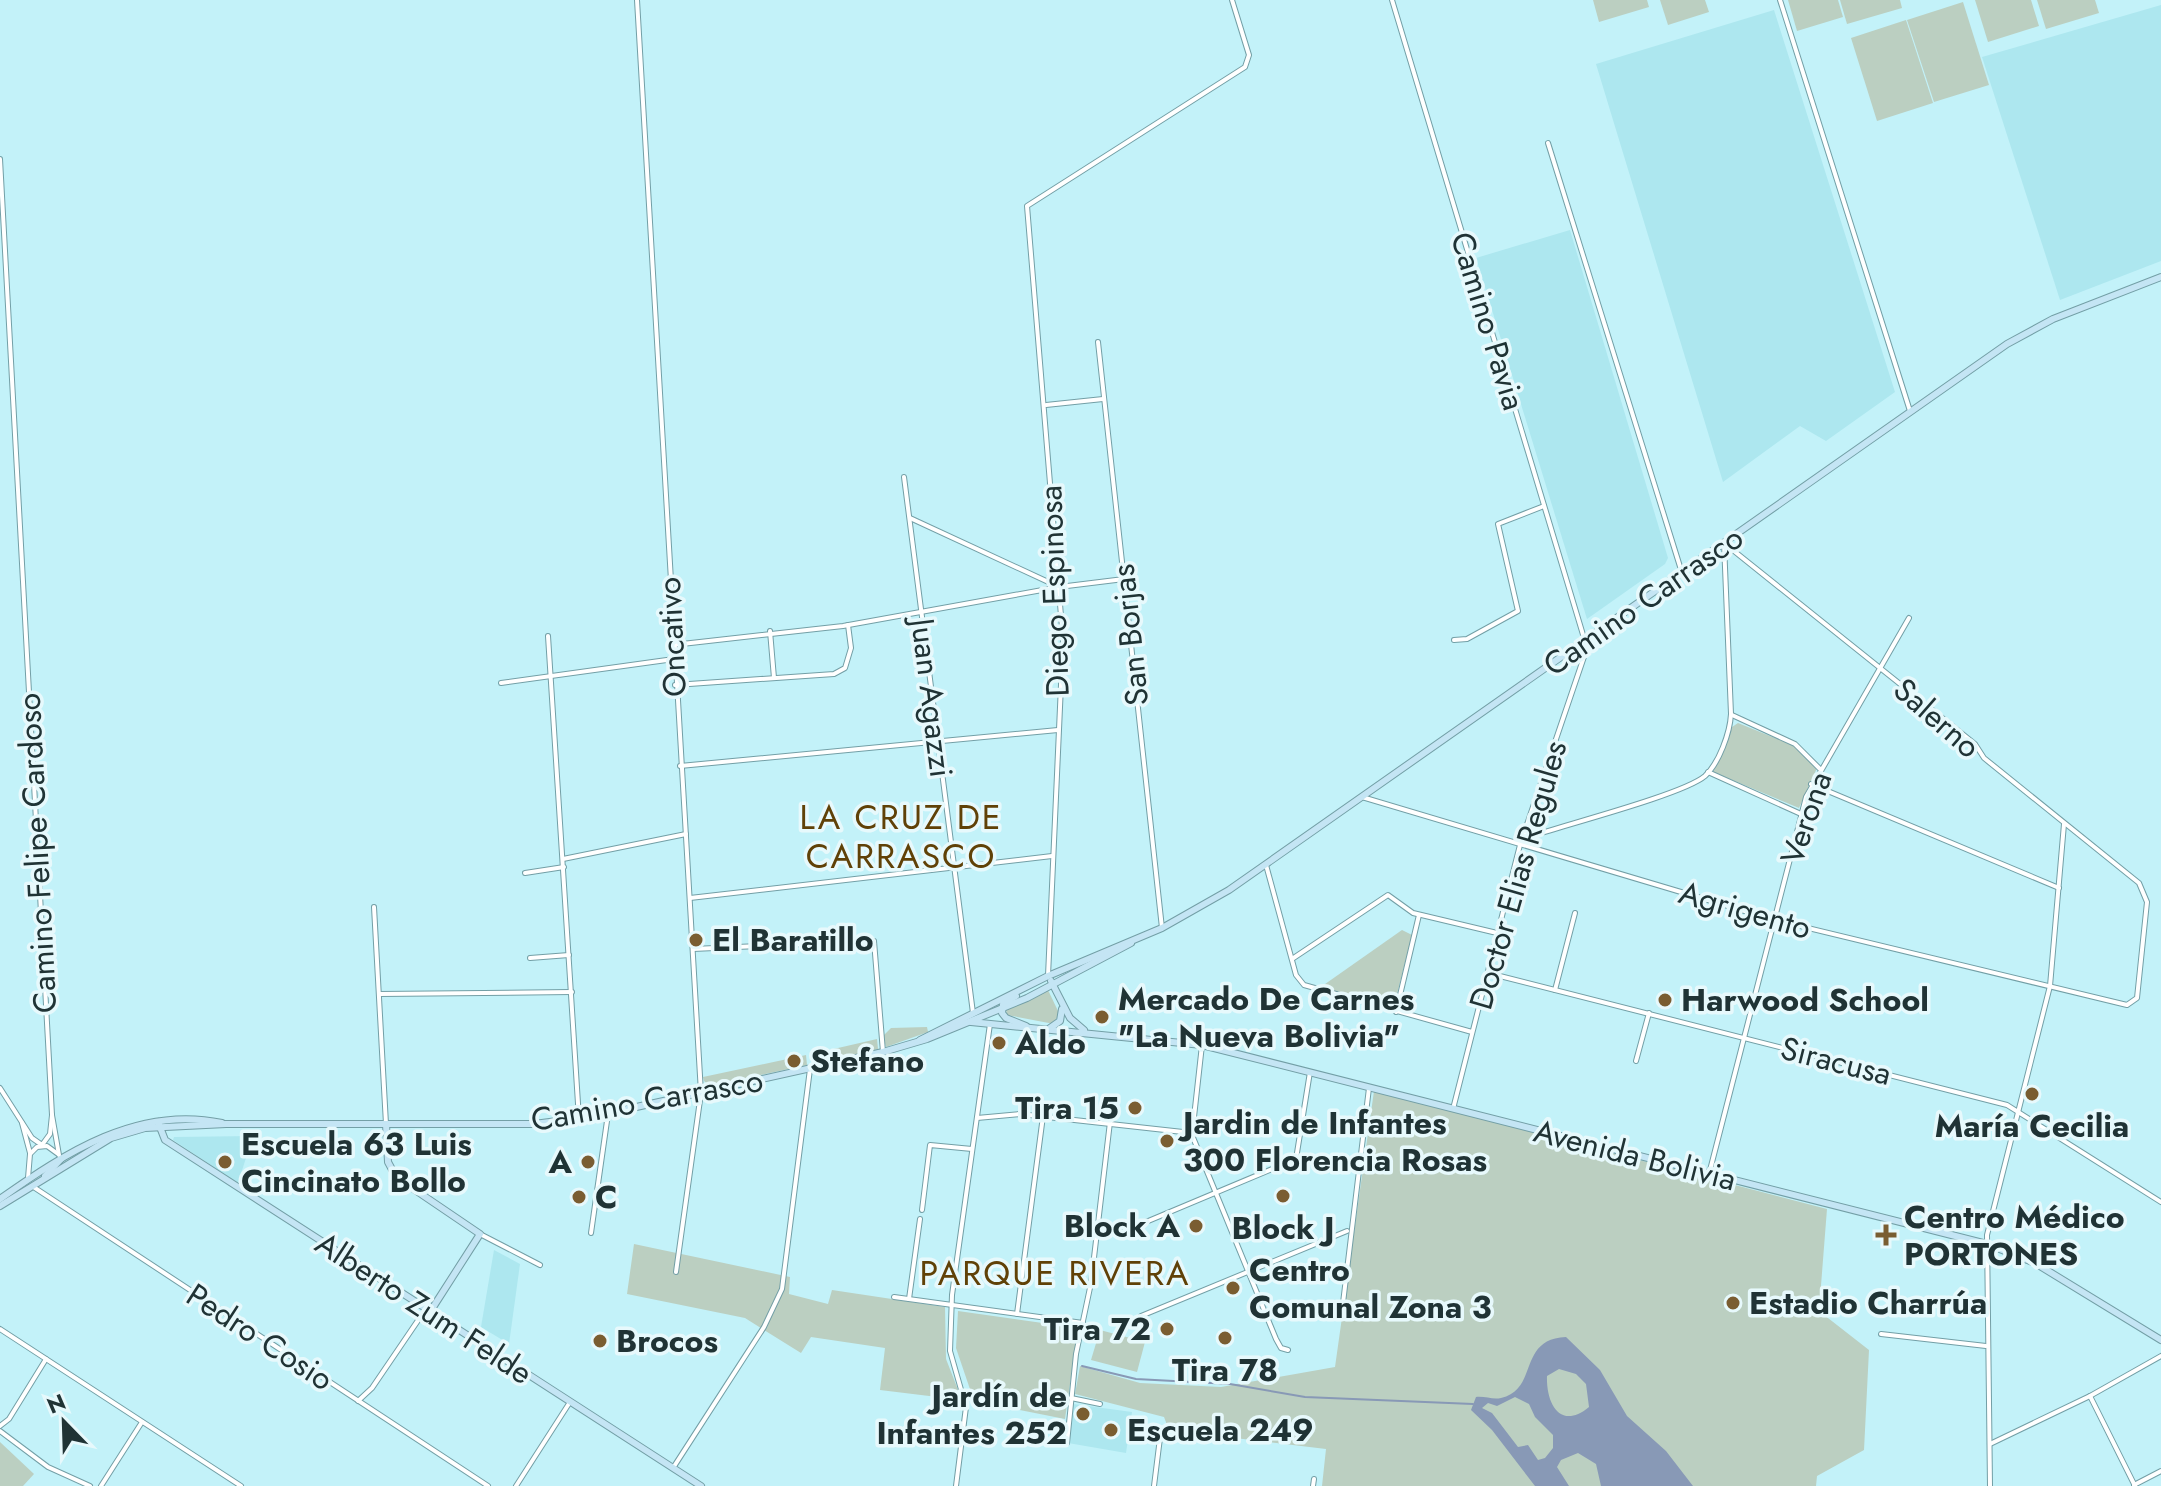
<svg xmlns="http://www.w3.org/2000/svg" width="2161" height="1486" viewBox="0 0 2161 1486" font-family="Jost,sans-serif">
  <rect width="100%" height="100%" fill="#c3f2f9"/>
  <!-- built -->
  <g fill="#ade7ef">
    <path d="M2161,5v256l-101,39 -78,-243z"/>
    <path d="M1774,10l121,382 -69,49 -26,-15 -77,56 -127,-418z"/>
    <path d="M1570,230l98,328 -3,6 -78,55 -111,-361z"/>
    <path d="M253,1136l-15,47 -65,-43 1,-3z"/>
    <path d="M494,1250l26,14 -11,80 -28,-17z"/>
    <path d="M1073,1404l59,8 -6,41 -58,-10z"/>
  </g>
  <!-- green -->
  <g fill="#bbcfc1">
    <path d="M1593,0h54l2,7 -50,15z"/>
    <path d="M1660,0h45l4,12 -41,13z"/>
    <path d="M1788,0h50l5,17 -46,14z"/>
    <path d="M1840,0h60l2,8 -55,16z"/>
    <path d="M1975,0h56l8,26 -51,16z"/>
    <path d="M2037,0h58l4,13 -53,16z"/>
    <path d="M1963,2l26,83 -55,17 -27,-82z"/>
    <path d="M1906,20l27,83 -56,18 -26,-83z"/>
    <path d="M1738,723l59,24 20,21 -18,40 -86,-36 19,-45z"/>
    <path d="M1402,930l10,5 -18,71 -5,2 -71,-19z"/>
    <path d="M1048,990l11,23 -5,11 -47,-9 -1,-6z"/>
    <path d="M927,1027l1,5 -42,15 -3,-11 8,-8z"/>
    <path d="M877,1039l1,10 -64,15 -2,-10z"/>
    <path d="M806,1055l1,10 -97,21 -6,-5 -1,-4z"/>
    <path d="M1374,1091l453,118 -8,102 50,39 -5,100 -47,26 -1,10h-494l4,-37 -157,-19 -5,-13 -89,-23 5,-28 60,17 81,4 114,-20z"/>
    <path d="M634,1244l156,33 -1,17 39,10 4,-14 113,17 1,52 16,41 -82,-10 5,-42 -74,-11 -10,16 -56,-35 -118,-24z"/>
    <path d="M958,1311l120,17 -13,91 -91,-18 -18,-53z"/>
    <path d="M1100,1330l45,12 -8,30 -46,-12z"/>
    <path d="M0,1442l34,32 -11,12h-23z"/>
  </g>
  <!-- water -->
  <path fill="#8899b6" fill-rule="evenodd" d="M1566,1337l34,33 27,46 39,35 27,35h-92l-5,-22 -18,-11 -17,7 -4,7 12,19h-34l-43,-56 -21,-20 5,-13c9,-1 17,3 25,1 38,-8 16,-59 65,-61zM1559,1369l17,5 10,10 3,23c-29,24 -43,-4 -42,-31zM1515,1397l14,7 6,13 18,18v13l-8,10 -7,2 -10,-15 -10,2 -26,-34 -10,-5 6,-5 9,3z"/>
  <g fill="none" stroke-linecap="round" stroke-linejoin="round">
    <!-- stream -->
    <path stroke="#8899b6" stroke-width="2" d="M1082,1366l54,13 94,5 75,13 168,7"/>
    <!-- street casing -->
    <g stroke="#739fa6" stroke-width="6">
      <g id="street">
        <path d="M637,0l64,1093 -25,179"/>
        <path d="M1392,0l195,648 -67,197 -67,264"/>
        <path d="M1780,0l130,411"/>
        <path d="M1548,143l134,430"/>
        <path d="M0,159l52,956 7,40"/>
        <path d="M1098,342l64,586"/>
        <path d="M1046,405l57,-6"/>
        <path d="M904,477l69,536"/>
        <path d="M910,518l147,68"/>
        <path d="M770,631l4,47"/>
        <path d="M548,636l31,483"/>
        <path d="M1454,640l13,-1 51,-28 -20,-87 46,-18"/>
        <path d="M673,645l170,-19 216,-39 65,-8"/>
        <path d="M501,683l173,-24"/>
        <path d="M675,685l159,-11 11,-6 6,-20 -3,-23"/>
        <path d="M1732,715l63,29 25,25"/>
        <path d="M680,766l378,-36"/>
        <path d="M1708,772l93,42"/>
        <path d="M1811,784l248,104"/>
        <path d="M1362,797l413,123 352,85 10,-7 10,-96 -8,-19 -155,-125 -9,-14 -251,-201 7,171c-1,19 -12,49 -26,62 -21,18 -137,48 -170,59h-12"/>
        <path d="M563,859l123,-25"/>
        <path d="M1266,865l30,110 8,10 168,47"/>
        <path d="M525,873l39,-6"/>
        <path d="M690,898l362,-42"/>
        <path d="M374,907l12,217"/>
        <path d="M693,949l181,-8 9,111"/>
        <path d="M530,958l39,-3"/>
        <path d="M1292,959l96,-64 25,18 84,20"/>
        <path d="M1488,973l519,132 154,97"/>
        <path d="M1048,976l15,-336 -36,-434 218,-139 4,-12 -17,-55"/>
        <path d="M1555,990l20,-77"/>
        <path d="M379,994l193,-2"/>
        <path d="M1396,1012l23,-97"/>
        <path d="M1202,1045l-10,90 84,204 5,9 7,2"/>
        <path d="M1636,1061l13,-48"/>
        <path d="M0,1088l32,50 10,7 8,-11 2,-19"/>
        <path d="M977,1118l43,-4 172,19"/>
        <path d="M22,1123l8,30"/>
        <path d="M1709,1174l97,-377 103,-179"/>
        <path d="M28,1178l2,-24 7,-7 10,-1 11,8"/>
        <path d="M32,1186l456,300"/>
        <path d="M922,1210l8,-65 42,4"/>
        <path d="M1099,1232h23l174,-73 14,-87"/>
        <path d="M591,1233l17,-119"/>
        <path d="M480,1234l60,31"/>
        <path d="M894,1297l189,26"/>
        <path d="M909,1299l11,-80"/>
        <path d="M1343,1303l26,-215"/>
        <path d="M1017,1314l26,-198"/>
        <path d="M1141,1316l206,-85"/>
        <path d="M0,1329l241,157"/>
        <path d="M1881,1334l105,12"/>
        <path d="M2090,1396l45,90"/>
        <path d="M1071,1398l29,6"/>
        <path d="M358,1401l14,-13 49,-72 9,-4"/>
        <path d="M0,1426l9,-7 37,-60"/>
        <path d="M0,1431l48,36 42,19"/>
        <path d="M1067,1443l9,-89 15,-71 19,-161"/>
        <path d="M1990,1444l100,-48 71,-40"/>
        <path d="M673,1468l91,-141 18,-38 28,-220"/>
        <path d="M2134,1485l27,-14"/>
        <path d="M101,1486l41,-64"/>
        <path d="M516,1486l54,-84"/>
        <path d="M956,1486l10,-79 -16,-56 2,-56 38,-271"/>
        <path d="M1154,1486l7,-56"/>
        <path d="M1313,1486l1,-7"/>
        <path d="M1990,1486l-3,-251 63,-249 14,-162"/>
      </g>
    </g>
    <!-- secondary casing -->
    <g stroke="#739fa6" stroke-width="8">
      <g id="secondary">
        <path d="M1051,981l19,37 14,12"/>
        <path d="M1016,996l-13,8 -1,9 4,5 20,8"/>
        <path d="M971,1022l231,23 785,199 48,19 126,77"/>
        <path d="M1050,1028l10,-7 2,-12"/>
        <path d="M920,1040l128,-64 114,-48 67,-38 778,-546 46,-25 108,-42"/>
        <path d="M158,1122l7,18 536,346"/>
        <path d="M386,1124l2,38 8,15 84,57 -50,78"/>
        <path d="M45,1176l16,-17"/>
        <path d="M0,1199c65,-46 138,-94 222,-76"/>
        <path d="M0,1206l111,-68 34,-10 81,-4h308l62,-8 287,-64 44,-13 100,-41 104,-55"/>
      </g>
    </g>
    <!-- street -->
    <use href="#street" stroke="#fff" stroke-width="4"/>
    <!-- secondary -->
    <use href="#secondary" stroke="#c4e5f4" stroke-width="6"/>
  </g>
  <!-- markers -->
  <g fill="#7a5d31" stroke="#e7f9fc" stroke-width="3">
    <circle cx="696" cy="940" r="8"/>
    <circle cx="1665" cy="1000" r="8"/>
    <circle cx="1102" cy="1017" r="8"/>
    <circle cx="999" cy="1043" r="8"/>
    <circle cx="794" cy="1061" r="8"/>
    <circle cx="2032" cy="1094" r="8"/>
    <circle cx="1135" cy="1108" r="8"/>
    <circle cx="1167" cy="1141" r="8"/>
    <circle cx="225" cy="1162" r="8"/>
    <circle cx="588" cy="1162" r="8"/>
    <circle cx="1283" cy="1196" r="8"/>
    <circle cx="579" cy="1197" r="8"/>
    <circle cx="1196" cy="1226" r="8"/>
    <path d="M1882 1223h8v8h8v8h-8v8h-8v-8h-8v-8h8z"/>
    <circle cx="1233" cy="1288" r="8"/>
    <circle cx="1733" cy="1303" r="8"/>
    <circle cx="1167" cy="1329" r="8"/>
    <circle cx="1225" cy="1338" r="8"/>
    <circle cx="600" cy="1341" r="8"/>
    <circle cx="1083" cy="1414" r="8"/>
    <circle cx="1111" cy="1430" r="8"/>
  </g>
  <g text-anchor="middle" stroke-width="7" stroke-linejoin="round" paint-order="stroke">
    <!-- street labels -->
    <g font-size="32" fill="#203335" stroke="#e7f9fc">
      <text transform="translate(1488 321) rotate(73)" y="11">Camino Pavia</text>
      <text transform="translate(1054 591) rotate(-92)" y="11">Diego Espinosa</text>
      <text transform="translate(1643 601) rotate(-35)" y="11">Camino Carrasco</text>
      <text transform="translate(1130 635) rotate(-96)" y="11">San Borjas</text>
      <text transform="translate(672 637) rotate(-93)" y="11">Oncativo</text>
      <text transform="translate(932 698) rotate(83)" y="11">Juan Agazzi</text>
      <text transform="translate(1937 718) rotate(41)" y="11">Salerno</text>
      <text transform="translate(1806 818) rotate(-71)" y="11">Verona</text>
      <text transform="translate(37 853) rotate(-93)" y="11">Camino Felipe Cardoso</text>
      <text transform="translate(1518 875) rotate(-74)" y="11">Doctor Elias Regules</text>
      <text transform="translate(1745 910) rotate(16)" y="11">Agrigento</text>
      <text transform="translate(1836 1061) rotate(14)" y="11">Siracusa</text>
      <text transform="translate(647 1100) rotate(-10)" y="11">Camino Carrasco</text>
      <text transform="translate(1635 1155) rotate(14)" y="11">Avenida Bolivia</text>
      <text transform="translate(424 1308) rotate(33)" y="11">Alberto Zum Felde</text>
      <text transform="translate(260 1337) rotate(33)" y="11">Pedro Cosio</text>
    </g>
    <!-- poi labels -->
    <g font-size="32" font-weight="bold" fill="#203335" stroke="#e7f9fc" text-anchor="start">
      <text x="712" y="951">El Baratillo</text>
      <text x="1118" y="1010">Mercado De Carnes<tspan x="1118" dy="37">"La Nueva Bolivia"</tspan></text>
      <text x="1681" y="1011">Harwood School</text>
      <text x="1015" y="1054">Aldo</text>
      <text x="810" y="1072">Stefano</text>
      <text x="1119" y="1119" text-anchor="end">Tira 15</text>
      <text x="1183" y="1134">Jardin de Infantes<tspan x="1183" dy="37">300 Florencia Rosas</tspan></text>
      <text x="2032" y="1137" text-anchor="middle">María Cecilia</text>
      <text x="241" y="1155">Escuela 63 Luis<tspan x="241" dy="37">Cincinato Bollo</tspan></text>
      <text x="572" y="1173" text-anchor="end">A</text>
      <text x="595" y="1208">C</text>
      <text x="1904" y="1228">Centro Médico<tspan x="1904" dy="37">PORTONES</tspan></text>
      <text x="1180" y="1237" text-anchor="end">Block A</text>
      <text x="1283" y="1239" text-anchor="middle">Block J</text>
      <text x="1249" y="1281">Centro<tspan x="1249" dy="37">Comunal Zona 3</tspan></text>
      <text x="1749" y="1314">Estadio Charrúa</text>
      <text x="1151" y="1340" text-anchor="end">Tira 72</text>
      <text x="616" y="1352">Brocos</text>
      <text x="1225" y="1381" text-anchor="middle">Tira 78</text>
      <text x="1067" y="1407" text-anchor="end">Jardín de<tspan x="1067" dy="37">Infantes 252</tspan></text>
      <text x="1127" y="1441">Escuela 249</text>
    </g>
    <!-- neighbourhood labels -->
    <g font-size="34" letter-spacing="2" fill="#604107" stroke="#e7f9fc">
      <text x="901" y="829">LA CRUZ DE<tspan x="901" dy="39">CARRASCO</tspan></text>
      <text x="1055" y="1285">PARQUE RIVERA</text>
    </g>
  </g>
  <!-- north arrow -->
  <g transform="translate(64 1422) rotate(337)" stroke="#e7f9fc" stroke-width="6" paint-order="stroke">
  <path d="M0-6L14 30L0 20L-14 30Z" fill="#203335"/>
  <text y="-12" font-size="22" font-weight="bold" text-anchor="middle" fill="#203335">N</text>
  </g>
</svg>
